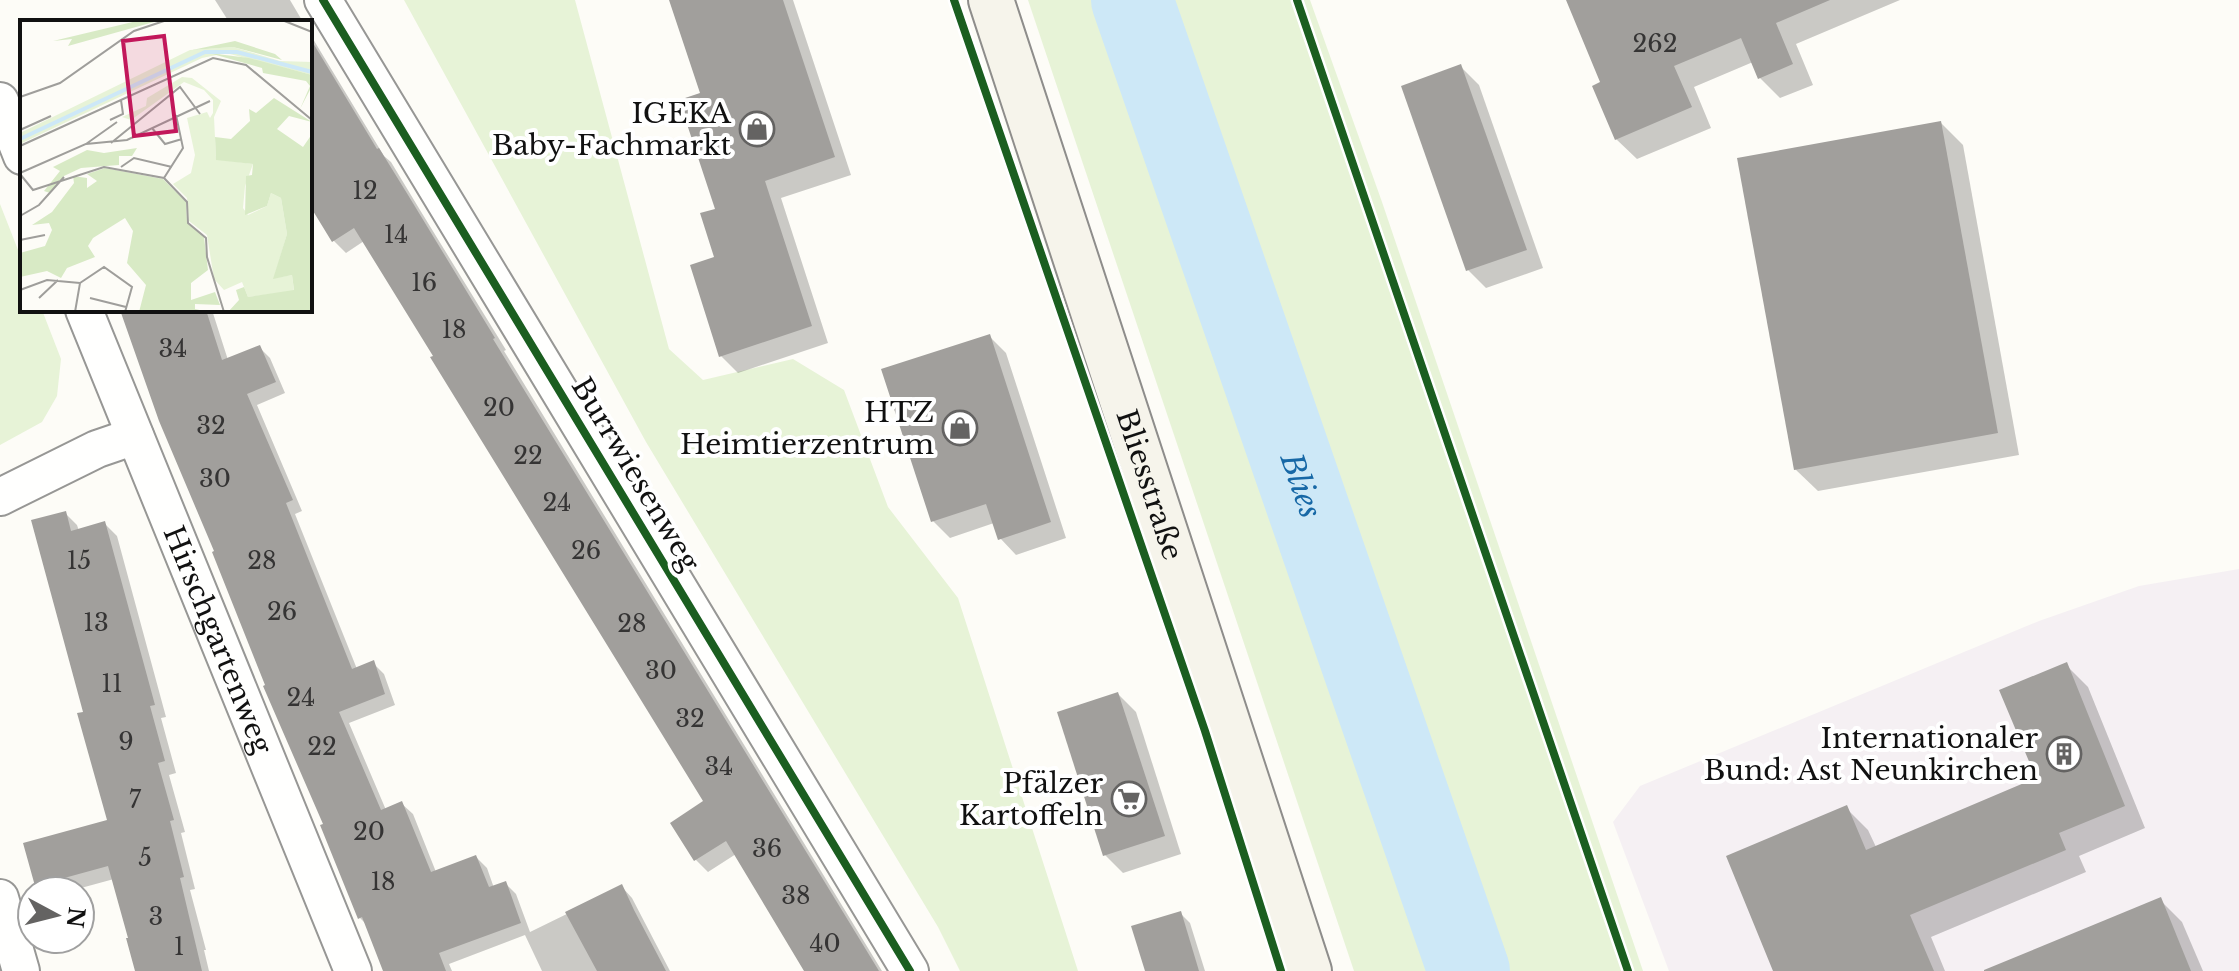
<svg xmlns="http://www.w3.org/2000/svg" width="2239" height="971" viewBox="0 0 2239 971" font-family="'Libre Baskerville',serif">
  <rect width="100%" height="100%" fill="#fdfcf7"/>
  <!-- industrial -->
  <path fill="#f5f0f3" d="M2239,569v402h-570l-56,-149 27,-36 399,-165 100,-35z"/>
  <!-- green -->
  <g fill="#e7f3d7">
    <path d="M404,0h171l94,349 34,31 90,-21 51,31 44,117 70,91 120,373h-118l-22,-44 -292,-485z"/>
    <path d="M1028,0h282l72,202 261,769h-289z"/>
    <path d="M0,204l22,56v50h20l19,49 -4,37 -15,26 -42,23z"/>
  </g>
  <!-- shadow -->
  <g fill="#0003">
    <path d="M215,0h75l13,22h-74z"/>
    <path d="M672,0h121l58,175 -70,23 47,145 -90,30 -17,-17 -4,-98v-48l-14,-116z"/>
    <path d="M1568,0h332l-104,44 17,41 -33,13 -20,-20 -7,-16 -59,25 17,41 -74,31 -21,-20 -14,-56z"/>
    <path d="M310,34l74,122 7,6 29,48 86,140 -2,1 378,620h-74l-72,-117 -28,18 -12,-12 -23,-36 33,-22 -342,-561 -18,12 -12,-12 -24,-39z"/>
    <path d="M1461,67l18,18 64,183 -57,20 -18,-18z"/>
    <path d="M1941,123l22,22 56,310 -201,36 -23,-22z"/>
    <path d="M122,310h90l16,50 31,-13 11,11 15,35 -28,12 45,106 -7,3 62,155 16,-6 11,11 11,31 -46,18 37,87 16,-6 11,10 23,58 40,-15 11,11 7,20 11,-5 11,11 14,38 92,-45 10,11 38,73h-128l-17,-36 -76,29 3,7h-66l-18,-45 -8,-8 -34,-93z"/>
    <path d="M989,336l17,17 60,185 -50,17 -16,-17 -6,-15 -44,15 -17,-17z"/>
    <path d="M65,513l12,12 2,6 26,-7 12,12 49,181 -5,1 15,55 -7,2 16,57 -4,1 14,56 -5,1 16,60h-2l5,21h-71l-24,-92 -44,12h-27l-6,-6 72,-63 -24,-109z"/>
    <path d="M2066,665l22,22 57,141 -66,28 7,16 -155,65 14,34h-170l71,-163 22,22 8,17 162,-68z"/>
    <path d="M1118,694l18,18 45,142 -58,19 -18,-18z"/>
    <path d="M2160,900l22,22 21,49h-164z"/>
    <path d="M1180,913l10,10 15,48h-58z"/>
  </g>
  <g fill="none" stroke-linecap="round" stroke-linejoin="round">
    <!-- river -->
    <path stroke="#cde8f7" stroke-width="82" id="s1" d="M1132,0l337,971"/>
  </g>
  <!-- building -->
  <g fill="#a19f9c">
    <path d="M669,0h114l52,157 -70,24 47,145 -93,31 -29,-92 24,-8 -14,-44 15,-4 -36,-109 21,-7z"/>
    <path d="M1566,0h264l-54,23 17,41 -35,15 -17,-41 -67,28 18,41 -77,33 -23,-54 8,-4z"/>
    <path d="M310,38l67,111 2,-1 29,47 87,143 -2,1 386,632h-75l-78,-130 -32,20 -24,-38 33,-22 -273,-444 3,-1 -79,-128 -22,14 -22,-36z"/>
    <path d="M1461,64l66,186 -61,21 -65,-185z"/>
    <path d="M1941,121l57,312 -204,37 -57,-312z"/>
    <path d="M120,310h86l16,50 38,-15 16,37 -29,12 46,106 -7,3 66,166 22,-9 11,34 -46,18 42,98 21,-9 29,71 45,-17 13,32 17,-6 15,42 -82,30 7,18h-63l-21,-54 -4,2 -38,-94 3,-1 -60,-138 2,-1 -53,-133 2,-1 -55,-130z"/>
    <path d="M990,334l61,188 -53,18 -12,-36 -55,18 -50,-153z"/>
    <path d="M66,511l5,20 34,-10 50,184 -5,1 15,55 -7,2 16,57 -4,1 14,56 -4,1 22,93h-67l-9,-33h2l-20,-72 -73,20 -12,-43 84,-23 -30,-107 6,-1 -52,-192z"/>
    <path d="M2067,662l58,144 -66,27 7,17 -156,65 24,56h-161l-47,-115 121,-51 19,45 170,-72 -37,-88z"/>
    <path d="M1118,692l47,144 -62,20 -46,-144z"/>
    <path d="M622,884l12,26 32,61h-69l-32,-59z"/>
    <path d="M2161,897l30,74h-207v-1z"/>
    <path d="M1181,911l18,60h-54l-14,-45z"/>
  </g>
  <g fill="none" stroke-linecap="round" stroke-linejoin="round">
    <!-- street casing -->
    <g stroke="#979795" stroke-width="40">
      <g id="street">
        <path d="M323,0l587,971"/>
        <path d="M0,101l22,55"/>
        <path id="s2" d="M84,310l269,661"/>
        <path d="M0,497l97,-48 38,-13"/>
        <path d="M0,898l21,73"/>
      </g>
    </g>
    <!-- secondary casing -->
    <g stroke="#8e8d8b" stroke-width="48">
      <g id="secondary">
        <path id="s3" d="M991,0l318,971"/>
      </g>
    </g>
    <!-- street -->
    <use href="#street" stroke="#fffffe" stroke-width="36"/>
    <!-- secondary -->
    <use href="#secondary" stroke="#f6f4eb" stroke-width="44"/>
    <!-- cycleway casing -->
    <g stroke="#fff" stroke-width="13">
      <g id="cycleway">
        <path d="M323,0l587,971"/>
        <path d="M954,0l251,731 76,240"/>
        <path d="M1297,0l331,971"/>
      </g>
    </g>
    <!-- cycleway -->
    <use href="#cycleway" stroke="#1b5e20" stroke-width="8"/>
  </g>
  <!-- icons -->
  <defs>
    <g id="shop-ring" transform="scale(1.8)"><circle r="9.5" fill="#fff" stroke="#646362" stroke-width="1.5"/><path d="M-5-2.5h2.3a2.7 3.5 0 0 1 5.4 0H5L5.5 6h-11ZM-1.5-2.5h3a1.5 2.3 0 0 0-3 0Z" fill="#646362"/></g>
    <g id="building-ring" transform="scale(1.8)"><circle r="9.5" fill="#fff" stroke="#646362" stroke-width="1.5"/><path d="M-4-6H4V6H1V3H-1V6H-4ZM-2.5-4.3h1.7v1.8h-1.7ZM.8-4.3h1.7v1.8H.8ZM-2.5-1h1.7V.8h-1.7ZM.8-1h1.7V.8H.8Z" fill="#646362"/></g>
    <g id="supermarket-ring" transform="scale(1.8)"><circle r="9.5" fill="#fff" stroke="#646362" stroke-width="1.5"/><path d="M-6-5.5h2.5l.6 2H6L4.5 2H-2.5L-4.4-4H-6ZM-1.5 3.2a1.3 1.3 0 1 0 .1 0ZM3 3.2a1.3 1.3 0 1 0 .1 0Z" fill="#646362"/></g>
  </defs>
  <g fill-rule="evenodd">
    <use href="#shop-ring" x="757" y="129"/>
    <use href="#shop-ring" x="960" y="428"/>
    <use href="#building-ring" x="2064" y="754"/>
    <use href="#supermarket-ring" x="1129" y="799"/>
  </g>
  <g text-anchor="middle" stroke-width="8" stroke-linejoin="round" paint-order="stroke">
    <!-- number labels -->
    <g font-size="24" fill="#353434">
      <text x="1655" y="52">262</text>
      <text x="365" y="199">12</text>
      <text x="396" y="243">14</text>
      <text x="424" y="291">16</text>
      <text x="454" y="338">18</text>
      <text x="173" y="357">34</text>
      <text x="499" y="416">20</text>
      <text x="211" y="434">32</text>
      <text x="528" y="464">22</text>
      <text x="215" y="487">30</text>
      <text x="557" y="511">24</text>
      <text x="586" y="559">26</text>
      <text x="79" y="569">15</text>
      <text x="262" y="569">28</text>
      <text x="282" y="620">26</text>
      <text x="96" y="631">13</text>
      <text x="632" y="632">28</text>
      <text x="661" y="679">30</text>
      <text x="112" y="692">11</text>
      <text x="301" y="706">24</text>
      <text x="690" y="727">32</text>
      <text x="126" y="750">9</text>
      <text x="322" y="755">22</text>
      <text x="719" y="775">34</text>
      <text x="135" y="808">7</text>
      <text x="369" y="840">20</text>
      <text x="767" y="857">36</text>
      <text x="145" y="866">5</text>
      <text x="383" y="890">18</text>
      <text x="796" y="904">38</text>
      <text x="156" y="925">3</text>
      <text x="825" y="952">40</text>
      <text x="179" y="955">1</text>
    </g>
    <!-- poi labels -->
    <g font-size="28" fill="#111" stroke="#fff" text-anchor="end">
      <text x="731" y="123">IGEKA<tspan x="731" dy="32">Baby-Fachmarkt</tspan></text>
      <text x="934" y="422">HTZ<tspan x="934" dy="32">Heimtierzentrum</tspan></text>
      <text x="2038" y="748">Internationaler<tspan x="2038" dy="32">Bund: Ast Neunkirchen</tspan></text>
      <text x="1103" y="793">Pfälzer<tspan x="1103" dy="32">Kartoffeln</tspan></text>
    </g>
    <!-- street labels -->
    <g font-size="28" fill="#111" stroke="#fff">
      <text transform="translate(636 474) rotate(59)" y="10">Burrwiesenweg</text>
      <text dy="10" stroke="none"><textPath href="#s3" startOffset="510">Bliesstraße</textPath></text>
      <text dy="10" stroke="none"><textPath href="#s2" startOffset="356">Hirschgartenweg</textPath></text>
    </g>
    <!-- water labels -->
    <g font-size="30" font-style="italic" fill="#1768a6" stroke="#fff">
      <text dy="10" stroke="none"><textPath href="#s1" startOffset="514">Blies</textPath></text>
    </g>
  </g>
  <!-- overview -->
  <g transform="translate(20 20)">
    <rect width="292" height="292" fill="#fdfcf7"/>
    <path d="M213,27l47,14 32,1v13l-86,-22 -24,5 -182,86v-11l170,-83zM162,57l10,1 29,23 -7,16 2,42 37,5 -8,22 -2,22 5,7 19,-9 4,-13 10,5 6,36 -13,44 18,-3 2,16 -46,6 -6,-15 -18,8 -10,-11 -7,-44 -18,-14 -2,-23 -14,-14 18,-11 4,-18 -8,-37 20,-6 3,6 3,-5v-13l-9,-10 -20,-8 -53,38 -9,-3 24,-11 1,-8z" fill="#e7f3d7"/>
    <path d="M121,0h20l-93,26 4,-7 -19,2zM215,21l40,13 7,6 -49,-13 -41,3zM189,33l40,5 63,17v11l-12,23 10,-23 -4,-5 -43,-8 -1,-5zM254,78l38,24 -23,-6 -12,13 26,18 9,-13v178h-84l11,-12 -3,-10 8,-3 4,10 46,-7 -2,-15 -19,4 14,-45 -6,-36 -10,-5 -4,13 -22,9 1,-39 6,-1 1,-11 -37,-4 -1,-23 16,2 19,-18 -1,-12 7,4zM117,128l-5,8h-13v9l-38,3 -17,8 -14,17 -6,-2 16,-20 -7,-4 34,-17 17,3zM85,148l58,11 23,23 1,21 17,14 4,33 -17,13v17l24,-8 5,13 -25,-1v5l14,3h-70l7,-27 -19,-22 6,-32 -8,-13 -32,20 -5,8 7,11 -28,11 -6,10 -14,-7 -27,6v-24l25,-7 7,-16 -3,-7 -17,2 20,-13 22,-29 -1,-7 14,2v10l10,-7 -10,-7z" fill="#d8eac5"/>
    <path fill="none" stroke="#cde8f7" stroke-width="4" d="M0,119l185,-87h32l75,20"/>
    <path fill="none" stroke="#9f9e9b" stroke-width="2" d="M262,0l30,12M0,77l40,-14 74,-52 33,-11M90,100l13,-6 -2,-14M132,108l13,16 17,-5M0,110l31,-14M91,123l69,-56 20,27M66,124l41,-4 83,-39M0,126l193,-88 33,7 66,55M101,147l13,-9 38,9M0,153l66,-29 31,-22M0,154l13,16 71,-23 60,11 23,24 1,21 18,15 1,19 17,55M144,158l19,-30 -7,-33M0,196l19,-11 25,-28M0,220l25,-5M0,270l27,-10 33,3M19,278l19,-18M70,278l36,9M55,292l5,-29 24,-16 28,20 -7,25"/>
    <path fill="#c2185b" fill-opacity="0.15" stroke="#c2185b" stroke-width="4" d="M144,16l12,95 -42,5 -11,-95z"/>
    <rect width="292" height="292" fill="none" stroke="#111" stroke-width="4"/>
  </g>
  <!-- north arrow -->
  <g transform="translate(56 915) rotate(97)"><circle r="38" fill="#ffffff" stroke="#a0a0a0" stroke-width="2"/>
  <path d="M0-6L14 30L0 20L-14 30Z" fill="#646362"/>
  <text y="-12" font-size="22" font-weight="bold" text-anchor="middle" fill="#111111">N</text>
  </g>
</svg>
